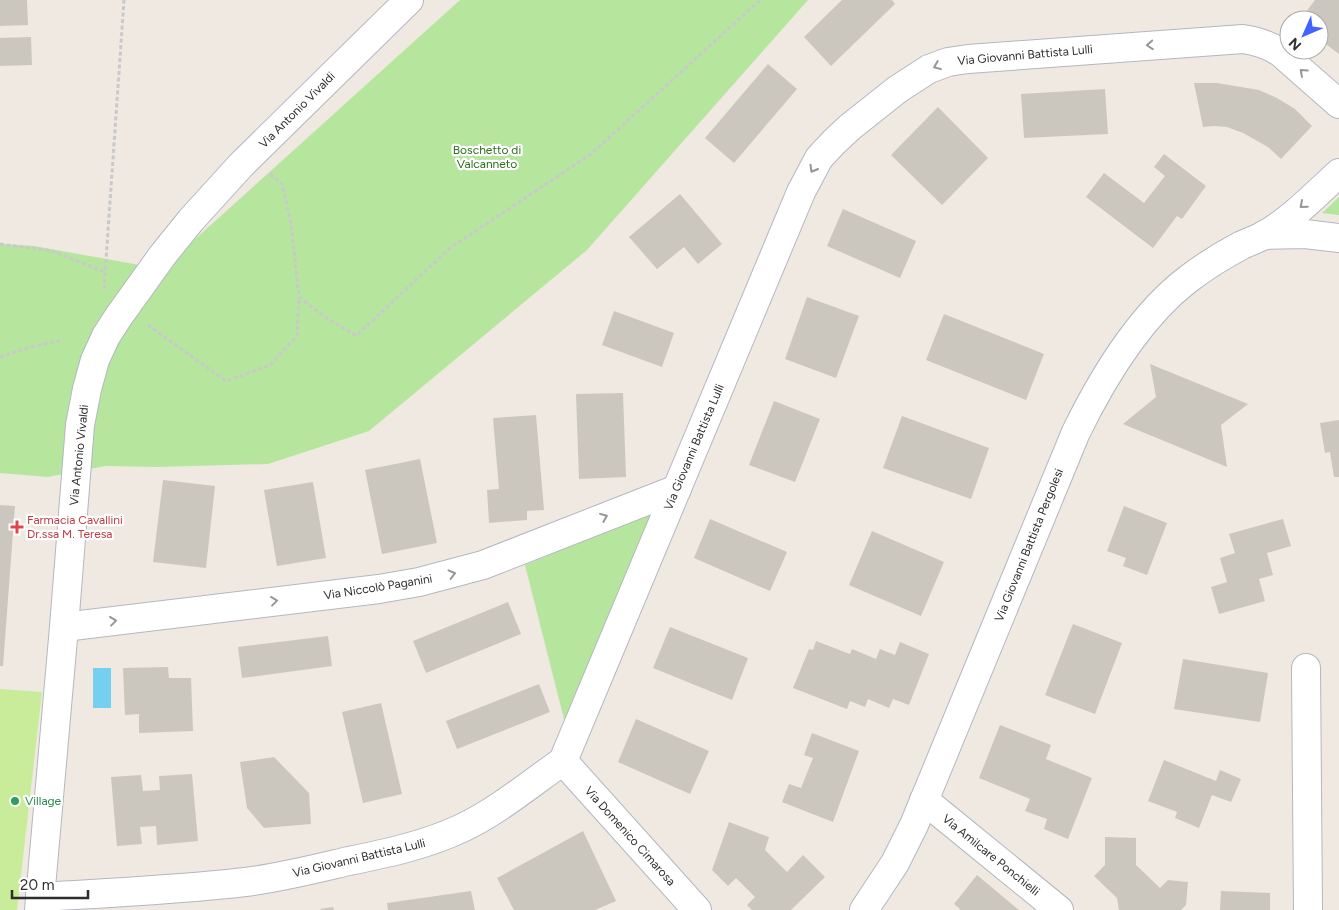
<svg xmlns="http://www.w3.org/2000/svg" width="1339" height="910" viewBox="0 0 1339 910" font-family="Figtree,sans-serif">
  <rect width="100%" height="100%" fill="#efe9e1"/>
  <!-- green -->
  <g fill="#b6e59e">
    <path d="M460,0h348l-221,250 -218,181 -101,33 -112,3 -51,-1 -57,11 -48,-4v-229l34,2 128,23z"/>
    <path d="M1339,197v18l-17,-2z"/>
    <path d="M656,510l-89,221 -42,-166z"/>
  </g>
  <!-- pitch -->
  <path fill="#c9ec9a" d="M0,689l42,3 -25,218h-17z"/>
  <!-- water -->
  <rect fill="#75cff0" x="93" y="668" width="18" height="40"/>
  <!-- building -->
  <g fill="#cbc7bf">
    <path d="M0,0h27l1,25 -28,1z"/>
    <path d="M842,0h50l3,4 -64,62 -27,-29z"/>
    <path d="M1315,0h24v54l-20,-15v-19h-19z"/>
    <path d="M31,37l1,28 -32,1v-28z"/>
    <path d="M768,64l29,25 -63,74 -29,-25z"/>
    <path d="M1194,83h23l42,7 18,8 18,11 17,17 -31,33 -13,-12 -25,-14 -16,-6 -13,-1 -11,1z"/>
    <path d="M1105,89l3,45 -84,4 -3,-44z"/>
    <path d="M938,107l50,51 -46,47 -51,-50z"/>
    <path d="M1164,154l42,32 -24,33 -5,-3 -24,32 -67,-51 18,-24 40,30 21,-27 -11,-9z"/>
    <path d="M680,194l42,50 -24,20 -14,-17 -27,22 -28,-32z"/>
    <path d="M843,209l73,32 -16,37 -73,-32z"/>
    <path d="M807,297l52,19 -23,62 -51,-19z"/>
    <path d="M614,311l60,22 -12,34 -60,-22z"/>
    <path d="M944,314l100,40 -18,46 -100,-40z"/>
    <path d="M1150,364l98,40 -27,21 6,42 -104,-43 33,-27z"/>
    <path d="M623,393l3,84 -47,2 -3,-85z"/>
    <path d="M774,401l46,18 -25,63 -46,-17z"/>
    <path d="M536,415l8,95 -17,1v9l-38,3 -2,-33 12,-1 -6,-71z"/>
    <path d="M902,416l87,32 -18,51 -88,-31z"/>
    <path d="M1339,420v57h-5l-4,-25 -5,1 -5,-30z"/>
    <path d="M420,459l17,84 -55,11 -17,-84z"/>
    <path d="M163,480l52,6 -9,82 -53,-6z"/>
    <path d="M313,482l13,76 -49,8 -13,-76z"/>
    <path d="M0,505l15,1 -12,160h-3z"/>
    <path d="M1124,506l43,17 -20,52 -24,-9 3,-8 -19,-7z"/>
    <path d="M710,519l77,33 -17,39 -76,-33z"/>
    <path d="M1283,519l8,27 -24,7 6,22 -14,4 6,22 -46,13 -8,-27 16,-5 -7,-24 15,-5 -6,-19z"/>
    <path d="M872,531l72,31 -23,54 -72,-31z"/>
    <path d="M508,602l13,32 -95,39 -13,-32z"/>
    <path d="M1073,624l49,19 -27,71 -50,-19z"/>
    <path d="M670,627l78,31 -16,42 -79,-32z"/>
    <path d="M328,636l4,30 -90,12 -4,-31z"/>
    <path d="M816,641l34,13 2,-5 24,10 4,-10 15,6 5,-13 29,12 -20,51 -16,-6 -4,9 -21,-9 -3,8 -15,-6 -3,8 -54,-21 16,-39 4,1z"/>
    <path d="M1183,659l85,14 -8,49 -86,-13z"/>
    <path d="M168,667l1,11h22l2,53 -54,2v-19l-14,1 -2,-47z"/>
    <path d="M539,684l11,28 -93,37 -11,-28z"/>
    <path d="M381,703l21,91 -39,9 -21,-91z"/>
    <path d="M636,719l73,32 -19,43 -72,-32z"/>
    <path d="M1000,725l51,20 -5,14 46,19 -24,61 -24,-10 3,-10 -22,-8 5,-12 -51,-21z"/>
    <path d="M812,733l47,18 -26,71 -51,-20 7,-18 12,4 12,-30 -9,-3z"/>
    <path d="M274,757l35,36 2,31 -47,4 -17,-20 -7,-46z"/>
    <path d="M1164,760l52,21 4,-11 21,9 -10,23 -19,-7 -13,33 -24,-10 2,-6 -29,-11z"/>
    <path d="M192,774l6,67 -41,4 -1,-19 -16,1 2,17 -25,2 -6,-69 30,-2 2,16 17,-1 -1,-14z"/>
    <path d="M729,822l40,15 -4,13 22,22 16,-17 22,22 -34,33h-39l-5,-5 8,-8 -19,-19 -8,8 -16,-16z"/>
    <path d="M583,831l33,70 -21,9h-81l-17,-32z"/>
    <path d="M1105,837l31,1v27l24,23 8,-8 20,2 -2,23 -5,5h-62l-2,-12 -23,-22 11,-11z"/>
    <path d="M977,875l42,35h-60l1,-1 -6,-5z"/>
    <path d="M471,891l4,19h-87l-1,-7z"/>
    <path d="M1221,891l49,2v17h-50z"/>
    <path d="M333,907l1,3h-13l-1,-1z"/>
  </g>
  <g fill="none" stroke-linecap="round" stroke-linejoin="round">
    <!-- street casing -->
    <g stroke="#b4b7c1" stroke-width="30">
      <g id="street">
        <path d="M1264,235l41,-1 34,4"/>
        <path d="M64,627l315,-38 40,-7 64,-17 194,-76"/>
        <path d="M1306,668l2,242"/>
        <path d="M563,761l134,149"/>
        <path d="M924,800l135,110"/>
        <path d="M40,897c68,-4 137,-7 205,-15 35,-4 70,-13 104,-21 39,-8 77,-16 113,-33 36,-17 68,-44 101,-67l238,-569 18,-34 15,-16 16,-15 48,-38 31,-20 19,-7 20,-3 275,-20c14,2 26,6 38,14l58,51"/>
        <path d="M39,910l25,-283 16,-202 7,-36 8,-29 11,-24 13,-20 43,-60 29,-36 50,-55 168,-165"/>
        <path d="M864,910l31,-47 19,-38 162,-393c27,-55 63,-115 111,-152 18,-14 36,-25 55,-35 7,-3 14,-6 21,-9 28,-16 52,-41 76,-63"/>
      </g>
    </g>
    <!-- path -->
    <g stroke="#c9c9c9" stroke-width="3" stroke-dasharray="4 2.5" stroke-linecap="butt">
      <path d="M270,174l12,10 9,39 8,74 26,20 31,19 94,-88 141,-94 169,-154"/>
      <path d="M0,244l52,7 53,21"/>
      <path d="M104,289l20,-289"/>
      <path d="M148,325l78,56 44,-16 27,-29 2,-39"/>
      <path d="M0,357l34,-11 29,-6"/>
    </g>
    <!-- street -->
    <use href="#street" stroke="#fff" stroke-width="28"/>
  </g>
  <!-- one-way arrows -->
  <defs><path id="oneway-chevron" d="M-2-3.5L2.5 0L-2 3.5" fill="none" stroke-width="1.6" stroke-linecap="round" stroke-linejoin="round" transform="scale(1.25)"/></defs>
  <g stroke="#969696">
    <use href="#oneway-chevron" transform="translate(1150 45) rotate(176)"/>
    <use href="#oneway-chevron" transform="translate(937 66) rotate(158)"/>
    <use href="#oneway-chevron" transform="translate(1303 72) rotate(-138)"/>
    <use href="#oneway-chevron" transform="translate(813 169) rotate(120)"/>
    <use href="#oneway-chevron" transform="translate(1303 205) rotate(139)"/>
    <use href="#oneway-chevron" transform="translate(604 517) rotate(-22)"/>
    <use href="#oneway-chevron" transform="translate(452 574) rotate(-14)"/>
    <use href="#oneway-chevron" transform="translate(274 601) rotate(-7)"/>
    <use href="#oneway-chevron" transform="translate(113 621) rotate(-7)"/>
  </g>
  <!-- markers -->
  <path fill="#e0444e" stroke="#fff" stroke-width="2" d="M14.5 519.5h5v5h5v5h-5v5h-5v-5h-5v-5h5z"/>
  <circle fill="#2e9e5b" stroke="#fff" stroke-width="2" cx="15" cy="801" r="5"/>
  <g text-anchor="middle" stroke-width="4.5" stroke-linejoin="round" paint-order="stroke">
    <!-- street labels -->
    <g font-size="12" fill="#2e2e2e" stroke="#fff">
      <text transform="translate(1025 55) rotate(-5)" y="4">Via Giovanni Battista Lulli</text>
      <text transform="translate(297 110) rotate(-45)" y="4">Via Antonio Vivaldi</text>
      <text transform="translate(694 447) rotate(-67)" y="4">Via Giovanni Battista Lulli</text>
      <text transform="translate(79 455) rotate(-84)" y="4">Via Antonio Vivaldi</text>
      <text transform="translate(1029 545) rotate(-68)" y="4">Via Giovanni Battista Pergolesi</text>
      <text transform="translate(378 587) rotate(-9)" y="4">Via Niccolò Paganini</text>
      <text transform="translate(630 836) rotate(48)" y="4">Via Domenico Cimarosa</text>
      <text transform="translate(991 855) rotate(39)" y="4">Via Amilcare Ponchielli</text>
      <text transform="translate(359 858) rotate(-13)" y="4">Via Giovanni Battista Lulli</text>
    </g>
    <!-- park labels -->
    <g font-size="12" fill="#2c6e1b" stroke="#fff">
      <text x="487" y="154">Boschetto di<tspan x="487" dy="14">Valcanneto</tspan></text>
    </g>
    <!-- health labels -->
    <g font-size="12" fill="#be3a42" stroke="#fff" text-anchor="start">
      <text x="27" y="524">Farmacia Cavallini<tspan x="27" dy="14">Dr.ssa M. Teresa</tspan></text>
    </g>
    <!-- leisure labels -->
    <g font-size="12" fill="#27864d" stroke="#fff" text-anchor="start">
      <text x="25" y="805">Village</text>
    </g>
  </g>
  <!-- north arrow -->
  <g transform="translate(1304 35) rotate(225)"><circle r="24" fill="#ffffff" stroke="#ababab"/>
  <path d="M0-4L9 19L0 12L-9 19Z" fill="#4264fb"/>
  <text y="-8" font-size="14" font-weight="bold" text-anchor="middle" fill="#2e2e2e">N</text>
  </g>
  <!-- scale -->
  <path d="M12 890v8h76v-8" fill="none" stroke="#2e2e2e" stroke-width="2.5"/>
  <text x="20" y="890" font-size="15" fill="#2e2e2e" stroke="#ffffff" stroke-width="4" paint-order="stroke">20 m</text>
</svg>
